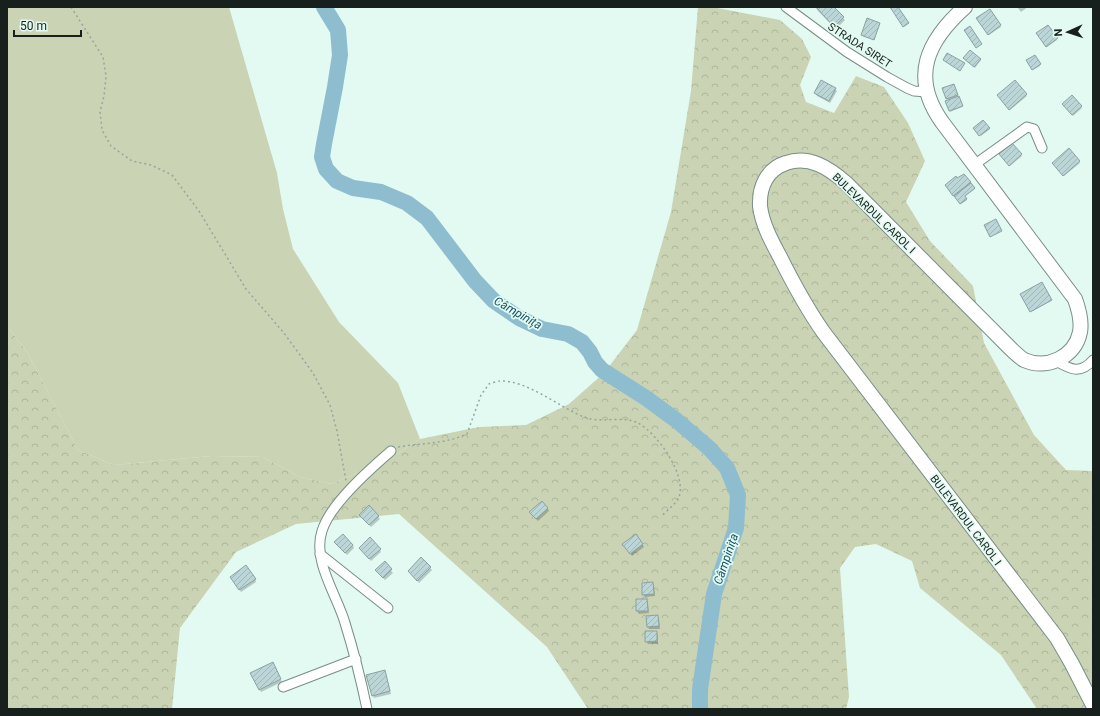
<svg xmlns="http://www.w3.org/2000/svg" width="1100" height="716" viewBox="0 0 1100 716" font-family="Roboto,sans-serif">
  <defs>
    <pattern id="forest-crowns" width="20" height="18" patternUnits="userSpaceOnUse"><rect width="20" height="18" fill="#cad3b3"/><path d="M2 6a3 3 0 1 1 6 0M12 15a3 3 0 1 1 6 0" fill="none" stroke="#adb59a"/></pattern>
    <pattern id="building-hatch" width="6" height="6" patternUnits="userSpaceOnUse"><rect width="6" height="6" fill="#bcd5d6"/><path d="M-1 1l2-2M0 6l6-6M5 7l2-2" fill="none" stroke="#a1b7b7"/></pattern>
  </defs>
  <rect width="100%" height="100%" fill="#e3faf2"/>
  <!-- green -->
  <path fill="#cad3b3" d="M7,7h222l48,166 6,36 10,40 46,73 59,61 22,56 -36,23 -53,22 -31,-7 -37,-20 -52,-1 -97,9 -36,-15 -51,-98 -20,-26z"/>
  <!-- forest -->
  <path fill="url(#forest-crowns)" d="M698,7h14l68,13 22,19 9,18 -11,28 6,17 28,11 22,-37 28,11 24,36 17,38 -19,41 24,39 43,45 11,57 50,92 32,35 27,1v238h-56l-36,-54 -81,-67 -8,-27 -36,-17 -21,3 -15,21 9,129 -3,12h-258l-41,-62 -148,-133 -103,10 -60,28 -56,76 -8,81h-165v-383l20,26 51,98 36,15 97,-9 52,1 37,20 31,7 53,-22 36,-23 59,-12 47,-2 43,-21 35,-31 33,-43 34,-118 20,-121z"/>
  <!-- shadow -->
  <g fill="#0003">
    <path d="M817,7h16l12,13 -9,9 -18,-18 -2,-3z"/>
    <path d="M1017,7h11l-7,5z"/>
    <path d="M989,10l12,17 -12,8 -11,-16z"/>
    <path d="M880,24l-6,16 -12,-4v-1z"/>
    <path d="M1047,26l10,14 -10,7 -10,-14z"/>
    <path d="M1034,56l6,10 -7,4 -6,-9z"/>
    <path d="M964,58l16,1 1,1 -6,8z"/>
    <path d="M1015,81l12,15 -17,14 -12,-15z"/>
    <path d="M954,85l8,22 -12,5 -4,-11h2l-5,-12z"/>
    <path d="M835,89l2,2 -7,12 -13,-7 -2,-3z"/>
    <path d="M1072,96l10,12 -9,8 -10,-11z"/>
    <path d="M983,121l7,8 -9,7 -7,-8z"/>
    <path d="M1012,144l10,12 -12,10 -10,-12z"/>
    <path d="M1069,150l11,13 -16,13 -11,-13z"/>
    <path d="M964,175l11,14 -11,8 3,3 -6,4 -15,-19z"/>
    <path d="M1042,283l9,18 -20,11 -10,-18z"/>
    <path d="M542,502l7,9 -11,10 -6,-6z"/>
    <path d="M369,506l11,13 -9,8 -9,-10z"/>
    <path d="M642,544l2,3 -12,9 -7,-9z"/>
    <path d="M337,545h16l1,3 -7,7z"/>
    <path d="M360,548l20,2 1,2 -10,9z"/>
    <path d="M421,558l11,12 -13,13 -10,-12z"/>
    <path d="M385,562l8,11 -8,7 -7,-7z"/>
    <path d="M255,579l1,3 -15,10 -8,-12z"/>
    <path d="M653,583l1,3 1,10 -10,1 -2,-3z"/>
    <path d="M647,600l1,3 1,10 -10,1 -2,-3z"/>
    <path d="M658,616l1,3 1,10h-11l-1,-2z"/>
    <path d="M656,632l2,3v9h-10l-2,-3z"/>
    <path d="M272,663l10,19 -21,10 -9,-18z"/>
    <path d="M386,674l5,20 -17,4 -1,-3z"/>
  </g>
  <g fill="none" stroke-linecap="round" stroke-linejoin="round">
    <!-- river -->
    <path stroke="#8ebdd0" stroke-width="16" d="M324,7l14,23 2,25 -5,32 -11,57 -2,13 4,12 11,12 16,7 28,4 26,11 20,15 48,63 19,20 25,17 23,11 26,5 14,8 8,10 5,10 7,8 44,28 30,22 33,28 18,20 11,27 -2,33 -22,66 -14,95v20"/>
  </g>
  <!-- building -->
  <g fill="url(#building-hatch)" stroke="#8aa2a3">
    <path d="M816,7h18l10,10 -10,10z"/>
    <path d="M890,7h8l11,16 -6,4z"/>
    <path d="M990,9l11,16 -13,10 -12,-17z"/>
    <path d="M867,18l13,5 -6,17 -13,-5z"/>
    <path d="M1048,25l10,13 -12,9 -10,-14z"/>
    <path d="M970,26l12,18 -6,4 -12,-18z"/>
    <path d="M970,50l11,9 -7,8 -11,-9z"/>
    <path d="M947,53l18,10 -5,8 -17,-11z"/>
    <path d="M1035,55l6,9 -9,6 -6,-10z"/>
    <path d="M821,80l15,8 -7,13 -15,-8z"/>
    <path d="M1015,80l12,14 -18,16 -12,-15z"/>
    <path d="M954,84l4,11 -12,4 -4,-11z"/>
    <path d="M1072,95l10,11 -10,9 -10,-11z"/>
    <path d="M959,96l4,10 -14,5 -4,-10z"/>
    <path d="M983,120l7,8 -11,8 -6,-8z"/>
    <path d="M1012,143l10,11 -13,12 -10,-12z"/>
    <path d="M1069,148l11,13 -17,15 -11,-13z"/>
    <path d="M964,174l7,8 -18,14 -8,-11 11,-9 1,2z"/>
    <path d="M971,183l4,5 -10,8 2,3 -7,5 -6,-8z"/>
    <path d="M996,219l6,12 -12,6 -6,-12z"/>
    <path d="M1042,282l10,18 -22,12 -10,-18z"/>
    <path d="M542,501l6,7 -12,11 -7,-7z"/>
    <path d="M369,505l10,11 -10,9 -10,-10z"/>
    <path d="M343,534l10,11 -8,8 -11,-11z"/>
    <path d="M636,534l7,10 -13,10 -8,-10z"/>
    <path d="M370,537l11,12 -12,10 -10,-11z"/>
    <path d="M421,557l10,10 -14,14 -9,-10z"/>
    <path d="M385,561l7,8 -9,9 -8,-8z"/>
    <path d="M246,565l10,14 -17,11 -9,-13z"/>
    <path d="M653,582l1,12 -12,1v-12z"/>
    <path d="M636,599h11l1,12h-12z"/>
    <path d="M658,615l1,11 -12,1 -1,-11z"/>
    <path d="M645,631h12v10l-12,1z"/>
    <path d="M273,662l8,17 -22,11 -9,-17z"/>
    <path d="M385,670l5,21 -18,5 -6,-21z"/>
  </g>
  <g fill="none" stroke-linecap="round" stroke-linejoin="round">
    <!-- minor casing -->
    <g stroke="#788e86" stroke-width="11">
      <g id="minor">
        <path d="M786,7l61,45 40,25 20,11 7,3 13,1"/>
        <path d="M974,165l53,-38 7,2 8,19"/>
        <path d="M1056,361c14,8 24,14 37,-1"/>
        <path d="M320,554l68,54"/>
        <path d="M283,687l73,-28"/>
        <path d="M367,709c-6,-29 -13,-57 -22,-86 -8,-28 -33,-62 -23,-92 8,-27 48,-62 69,-80"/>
      </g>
    </g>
    <!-- primary casing -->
    <g stroke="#788e86" stroke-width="16">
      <path id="primary" d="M965,7c-38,34 -55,70 -23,115l133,177c4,11 7,22 5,33 -5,25 -33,38 -56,28 -6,-4 -11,-9 -16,-14l-162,-163c-17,-15 -37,-28 -60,-20 -19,6 -27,24 -26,43 2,18 12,36 20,51 13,26 27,52 44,76l233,305 15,26 21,41"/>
    </g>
    <!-- path -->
    <g stroke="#95a6a0" stroke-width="1.5" stroke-dasharray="2 3" stroke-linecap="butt">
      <path d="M71,7l32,50 3,19 -2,20 -4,16 2,18 9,16 21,15 19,4 21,10 27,36 47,78 38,44 29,40 17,32 7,26 9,50"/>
      <path d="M398,447c24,-4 47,-3 69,-13l14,-39 8,-11c3,-1 8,-3 11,-3 27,-1 59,26 84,36 17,7 38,-2 54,6 19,10 49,52 41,74 -3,7 -13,14 -18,20"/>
    </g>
    <!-- minor -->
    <use href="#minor" stroke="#fff" stroke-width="9"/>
    <!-- primary -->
    <use href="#primary" stroke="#fff" stroke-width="14"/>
  </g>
  <g text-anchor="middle" stroke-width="3.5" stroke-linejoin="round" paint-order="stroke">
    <!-- street labels -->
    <g font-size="11" fill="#17201d" stroke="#e3faf2">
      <text transform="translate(860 45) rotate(33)" y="4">STRADA SIRET</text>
      <text transform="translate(874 213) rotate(44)" y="4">BULEVARDUL CAROL I</text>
      <text transform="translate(966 520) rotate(53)" y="4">BULEVARDUL CAROL I</text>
    </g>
    <!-- water labels -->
    <g font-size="12" font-style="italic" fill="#115165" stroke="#e3faf2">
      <text transform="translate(518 313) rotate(30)" y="4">Câmpinița</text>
      <text transform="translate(726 559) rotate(-71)" y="4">Câmpinița</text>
    </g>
  </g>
  <!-- border -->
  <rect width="1100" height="716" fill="none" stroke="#17201d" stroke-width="16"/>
  <!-- north arrow -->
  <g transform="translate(1068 32) rotate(267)" stroke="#e3faf2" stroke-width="3" paint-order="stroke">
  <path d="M0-3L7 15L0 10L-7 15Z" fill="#17201d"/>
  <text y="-6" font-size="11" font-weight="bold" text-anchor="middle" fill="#17201d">N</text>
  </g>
  <!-- scale -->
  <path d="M14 30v6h67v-6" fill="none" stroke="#17201d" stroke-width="2"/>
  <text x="20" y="30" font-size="12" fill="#17201d" stroke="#e3faf2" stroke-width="3" paint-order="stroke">50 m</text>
</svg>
